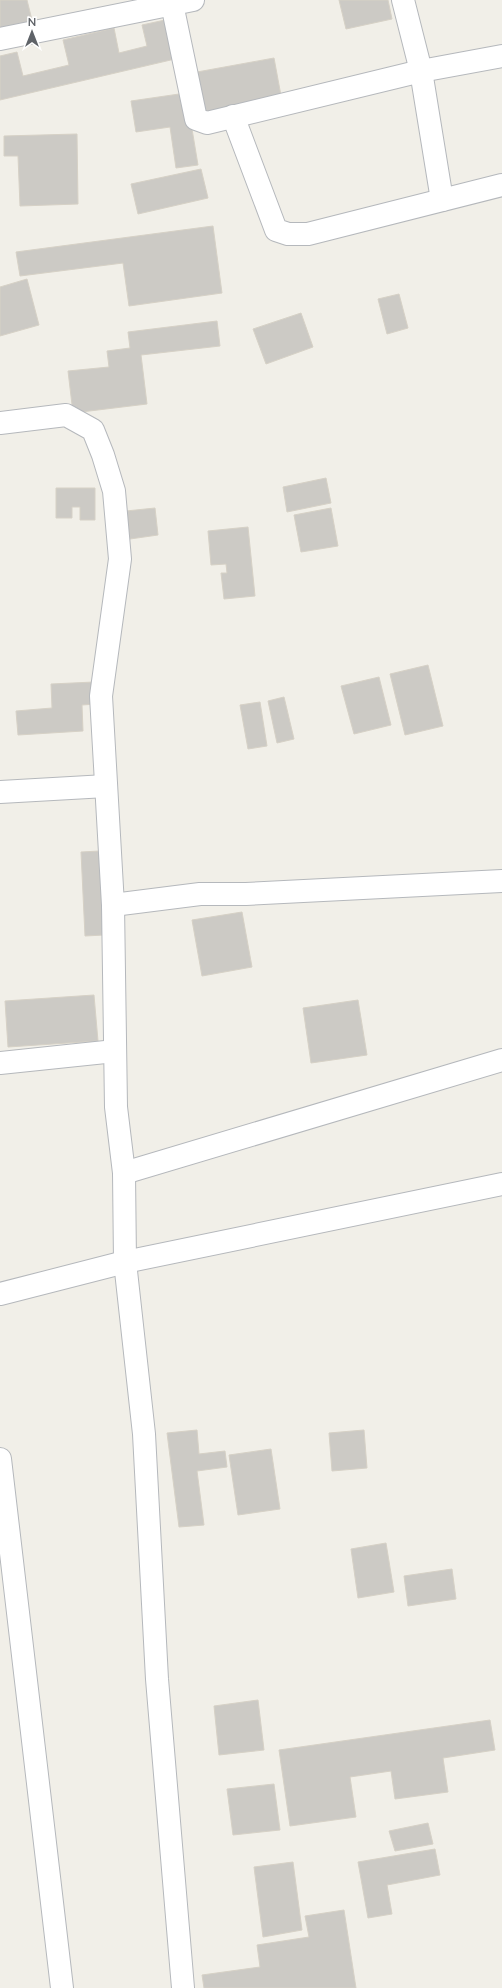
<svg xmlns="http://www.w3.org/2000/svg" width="502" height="1988" viewBox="0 0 502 1988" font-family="Lato,sans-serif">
  <rect width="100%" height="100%" fill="#f1efe8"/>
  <!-- building -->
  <g fill="#cccac5" stroke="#d6d1c6">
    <path d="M0,0h27l6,24 -33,8z"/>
    <path d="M339,0h49l4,19 -46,10z"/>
    <path d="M165,20l10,39 -175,41v-44l17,-4 6,24 46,-11 -6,-25 51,-12 5,25 28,-7 -5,-21z"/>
    <path d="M274,58l8,43 -77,14 -8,-43z"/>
    <path d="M186,93l12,72 -22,3 -6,-41 -34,5 -5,-31z"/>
    <path d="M77,134l1,70 -58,2 -2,-50h-14v-20z"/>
    <path d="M201,169l7,29 -70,16 -7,-30z"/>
    <path d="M213,226l9,67 -93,13 -6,-43 -103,13 -4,-24z"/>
    <path d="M27,279l12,46 -39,11v-49z"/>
    <path d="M399,294l9,34 -21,6 -9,-35z"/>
    <path d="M301,313l12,34 -47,17 -13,-35z"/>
    <path d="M217,321l3,25 -79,9 6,49 -74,9 -5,-42 41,-4 -2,-16 23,-3 -2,-16z"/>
    <path d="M326,478l5,25 -44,9 -4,-25z"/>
    <path d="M56,488h39v32h-15v-13h-8v11h-16z"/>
    <path d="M155,508l3,27 -28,4 -4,-28z"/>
    <path d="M331,508l7,38 -37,6 -7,-37z"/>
    <path d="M248,527l7,69 -31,3 -3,-26h6l-1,-9 -15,1 -3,-34z"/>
    <path d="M428,665l15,61 -38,9 -15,-61z"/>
    <path d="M379,677l12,48 -37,9 -13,-48z"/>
    <path d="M94,682l2,22 -14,1 1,26 -65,4 -2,-24 36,-3 -1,-24z"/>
    <path d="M284,697l10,42 -17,4 -9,-42z"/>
    <path d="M260,702l7,44 -19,3 -8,-44z"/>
    <path d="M100,851l4,84 -19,1 -4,-84z"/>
    <path d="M242,912l10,55 -50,9 -10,-56z"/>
    <path d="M94,995l4,46 -90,6 -3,-46z"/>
    <path d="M358,1000l9,55 -56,8 -8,-55z"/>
    <path d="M197,1430l2,24 26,-3 2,16 -30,4 7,54 -25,2 -12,-94z"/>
    <path d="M364,1430l3,38 -35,3 -3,-38z"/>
    <path d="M271,1449l9,60 -42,6 -9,-60z"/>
    <path d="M386,1543l8,49 -36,6 -7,-49z"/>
    <path d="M452,1569l4,30 -48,7 -4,-30z"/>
    <path d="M258,1700l6,50 -45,5 -5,-49z"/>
    <path d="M490,1720l5,30 -52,8 5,34 -53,7 -4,-28 -41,6 6,40 -66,9 -11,-76z"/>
    <path d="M274,1784l6,46 -47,5 -6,-46z"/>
    <path d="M428,1823l5,21 -38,7 -6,-20z"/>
    <path d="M435,1849l5,26 -53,10 5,29 -24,4 -10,-56z"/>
    <path d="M293,1862l9,68 -39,7 -9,-70z"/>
    <path d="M344,1910l12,78h-152l-2,-13 58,-8 -3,-22 52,-8 -4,-21z"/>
  </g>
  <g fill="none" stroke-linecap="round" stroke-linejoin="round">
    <!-- minor casing -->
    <g stroke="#b5b8bc" stroke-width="24">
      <g id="minor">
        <path d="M403,0l18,71 21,129"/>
        <path d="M172,4l24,115 11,4 214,-52 81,-15"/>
        <path d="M0,39l193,-39"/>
        <path d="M233,116l43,114 12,4h20l194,-49"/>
        <path d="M0,423l66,-8 27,15 10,25 11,36 6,68 -19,137 12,209 3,202 8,66 1,89 19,172 13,245 26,309"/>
        <path d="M0,792l106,-6"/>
        <path d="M113,905l87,-11h46l256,-13"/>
        <path d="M0,1063l115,-12"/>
        <path d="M124,1173l378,-113"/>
        <path d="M0,1294l125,-32 377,-78"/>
        <path d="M0,1459l62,529"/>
      </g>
    </g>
    <!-- minor -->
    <use href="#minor" stroke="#fff" stroke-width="22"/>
  </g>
  <!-- north arrow -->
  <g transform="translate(32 32)" stroke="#ffffff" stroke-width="3" paint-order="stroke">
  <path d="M0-3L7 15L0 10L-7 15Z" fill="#5f6368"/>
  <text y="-6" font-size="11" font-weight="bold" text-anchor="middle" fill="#5f6368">N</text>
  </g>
</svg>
